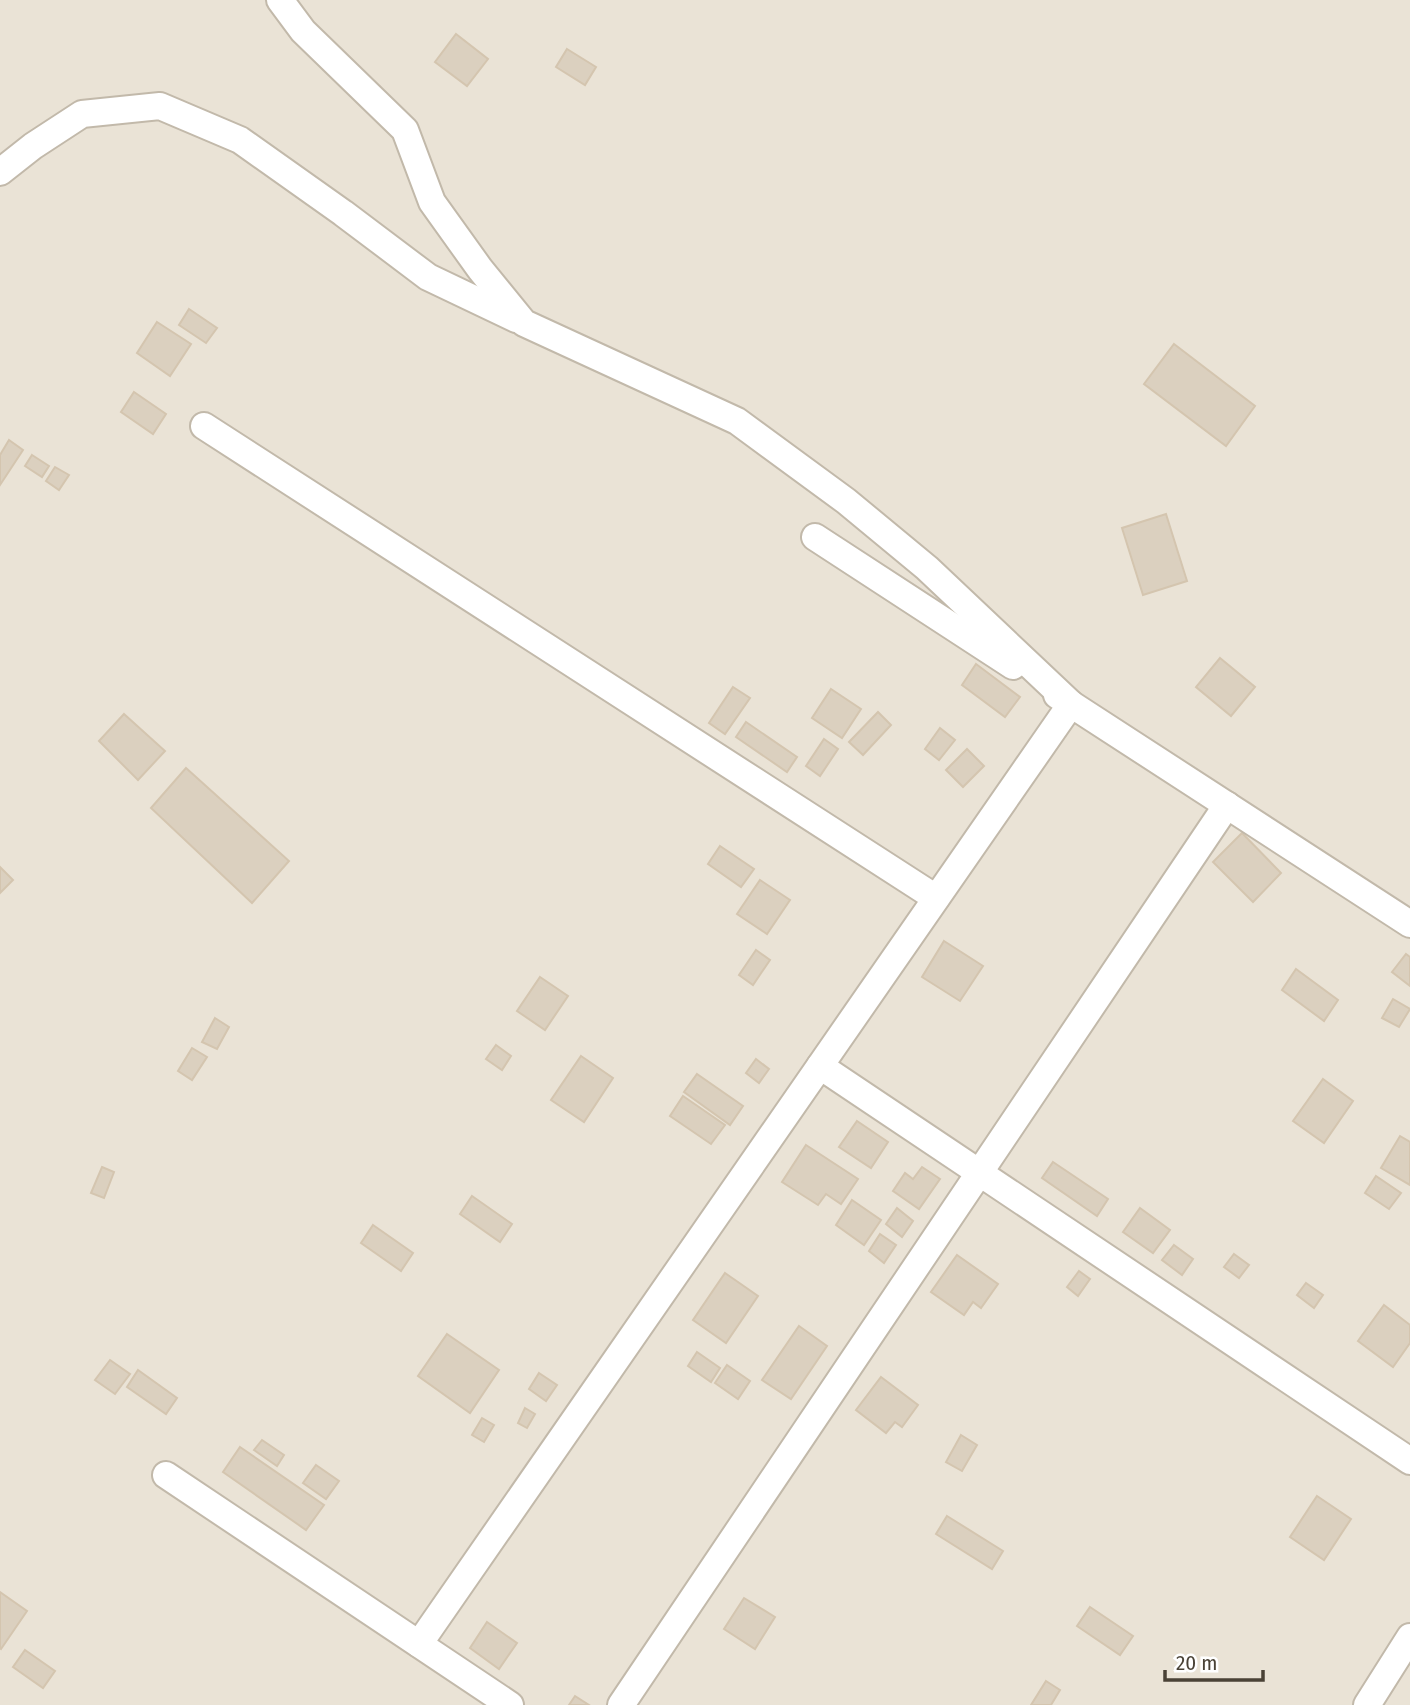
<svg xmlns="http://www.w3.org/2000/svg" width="1410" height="1705" viewBox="0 0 1410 1705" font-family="'Fira Sans Condensed',sans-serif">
  <rect width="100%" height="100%" fill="#f6f1e8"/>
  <!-- residential -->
  <rect fill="#eae3d6" x="0" y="0" width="1410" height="1705"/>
  <!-- building -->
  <g fill="#dbd0bf" stroke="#d4c5af" stroke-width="2">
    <path d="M456,34l32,25 -21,27 -32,-24z"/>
    <path d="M567,49l29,18 -11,18 -29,-18z"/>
    <path d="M189,309l28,19 -11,15 -27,-18z"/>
    <path d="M157,322l34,22 -21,32 -33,-23z"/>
    <path d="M1174,344l81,62 -29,40 -82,-62z"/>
    <path d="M134,392l32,22 -13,20 -32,-22z"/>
    <path d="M9,440l14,10 -23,35v-30z"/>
    <path d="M32,455l17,11 -7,11 -17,-11z"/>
    <path d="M55,467l14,8 -10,15 -13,-9z"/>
    <path d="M1166,514l21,67 -44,14 -21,-67z"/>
    <path d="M1220,658l35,29 -24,29 -35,-29z"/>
    <path d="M976,664l44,33 -15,20 -43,-32z"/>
    <path d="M733,687l17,11 -25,36 -16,-11z"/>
    <path d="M831,689l30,20 -19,29 -30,-20z"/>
    <path d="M878,712l13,13 -28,30 -14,-13z"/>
    <path d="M124,714l41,37 -27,29 -39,-39z"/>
    <path d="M746,722l51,35 -10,15 -51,-35z"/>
    <path d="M940,728l15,12 -16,20 -14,-11z"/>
    <path d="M824,739l14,10 -18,27 -14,-10z"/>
    <path d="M967,749l17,17 -21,21 -17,-17z"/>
    <path d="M186,768l103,93 -37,42 -101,-95z"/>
    <path d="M1242,833l39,40 -28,29 -40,-40z"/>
    <path d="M720,846l34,23 -13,18 -33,-23z"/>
    <path d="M0,867l13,13 -13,13z"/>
    <path d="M760,880l30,20 -23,34 -30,-20z"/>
    <path d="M944,941l39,25 -23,35 -38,-24z"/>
    <path d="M756,950l14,10 -17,25 -14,-10z"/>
    <path d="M1406,954l4,3v29l-18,-14z"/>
    <path d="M1296,969l42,31 -14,21 -42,-31z"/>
    <path d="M540,977l28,19 -23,34 -28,-19z"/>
    <path d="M1393,999l17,10 -11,18 -17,-9z"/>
    <path d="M215,1018l14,9 -12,22 -15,-7z"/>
    <path d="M496,1045l15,11 -9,14 -16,-11z"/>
    <path d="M192,1048l15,9 -15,23 -14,-9z"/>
    <path d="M581,1056l32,22 -29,44 -33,-22z"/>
    <path d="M756,1059l13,10 -10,14 -13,-10z"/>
    <path d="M697,1074l46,32 -13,19 -46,-33z"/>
    <path d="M1323,1079l30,22 -29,42 -31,-22z"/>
    <path d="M683,1096l42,29 -14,19 -41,-28z"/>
    <path d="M857,1121l31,21 -17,26 -32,-21z"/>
    <path d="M1400,1136l10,6v43l-29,-17z"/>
    <path d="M806,1145l52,34 -17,25 -15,-10 -8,11 -36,-23z"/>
    <path d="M1053,1162l55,37 -11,17 -55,-38z"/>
    <path d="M102,1167l12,5 -10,26 -13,-5z"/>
    <path d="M922,1167l18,12 -21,30 -26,-18 12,-18 8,6z"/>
    <path d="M1376,1176l25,17 -12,16 -24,-16z"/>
    <path d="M472,1196l40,28 -12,18 -40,-28z"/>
    <path d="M852,1200l29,20 -17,25 -28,-20z"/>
    <path d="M897,1208l16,13 -11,16 -16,-13z"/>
    <path d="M1140,1208l30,22 -17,23 -30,-21z"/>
    <path d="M373,1225l40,28 -12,18 -40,-28z"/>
    <path d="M880,1234l16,11 -12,18 -15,-12z"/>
    <path d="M1174,1245l19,14 -11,16 -20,-15z"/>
    <path d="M1234,1254l15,11 -10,13 -15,-11z"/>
    <path d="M957,1255l41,29 -17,24 -8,-6 -9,13 -33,-23z"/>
    <path d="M1079,1271l11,8 -12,17 -11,-9z"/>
    <path d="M725,1273l33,23 -32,47 -33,-23z"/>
    <path d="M1306,1283l17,12 -9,13 -17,-13z"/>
    <path d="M1384,1305l26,20v18l-17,24 -35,-26z"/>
    <path d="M799,1326l28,20 -36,53 -29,-19z"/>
    <path d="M447,1334l52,36 -29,43 -52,-37z"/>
    <path d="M697,1352l23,16 -9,14 -23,-16z"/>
    <path d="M110,1360l20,14 -15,20 -20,-14z"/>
    <path d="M727,1365l23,16 -12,18 -23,-16z"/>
    <path d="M138,1370l39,28 -11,16 -39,-27z"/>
    <path d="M539,1373l18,12 -11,16 -17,-12z"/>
    <path d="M881,1377l37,28 -16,22 -7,-5 -9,11 -30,-23z"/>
    <path d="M525,1408l10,6 -8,14 -9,-5z"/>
    <path d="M482,1418l12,7 -10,17 -12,-7z"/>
    <path d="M961,1435l16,10 -15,26 -16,-9z"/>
    <path d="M262,1440l22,15 -7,11 -23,-16z"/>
    <path d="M240,1447l84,58 -18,25 -83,-58z"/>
    <path d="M316,1465l23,16 -13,18 -23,-16z"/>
    <path d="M1317,1496l34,23 -27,41 -34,-23z"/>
    <path d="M947,1516l56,35 -11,18 -56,-35z"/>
    <path d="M0,1592l27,19 -26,38 -1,-1z"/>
    <path d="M744,1598l31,19 -20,32 -31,-20z"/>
    <path d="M1090,1607l43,29 -13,19 -43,-29z"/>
    <path d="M487,1622l30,21 -18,26 -29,-21z"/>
    <path d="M25,1650l30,21 -12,17 -30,-21z"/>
    <path d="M1046,1681l14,9 -9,15h-20z"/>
    <path d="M575,1696l14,9h-20z"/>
  </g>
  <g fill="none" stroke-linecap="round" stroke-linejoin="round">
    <!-- street casing -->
    <g stroke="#c2b9aa" stroke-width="30">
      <g id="street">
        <path d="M280,0l23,31 102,99 27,72 48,67 44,54 213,98 109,80 81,67 144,136 -652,940"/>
        <path d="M0,172l33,-26 49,-32 78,-8 80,34 103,73 85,64 88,42"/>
        <path d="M204,426l732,472"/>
        <path d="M815,537l198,129"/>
        <path d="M1057,695l353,229"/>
        <path d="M820,1066l590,395"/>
        <path d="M166,1475l344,230"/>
        <path d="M621,1705l606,-900"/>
        <path d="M1367,1705l43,-68"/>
      </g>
    </g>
    <!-- street -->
    <use href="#street" stroke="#fff" stroke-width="26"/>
  </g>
  <!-- scale -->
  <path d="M1165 1670v10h98v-10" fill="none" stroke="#4a4236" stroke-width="3.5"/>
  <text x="1176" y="1670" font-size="21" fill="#4a4236" stroke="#ffffff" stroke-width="5" paint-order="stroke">20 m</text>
</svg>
